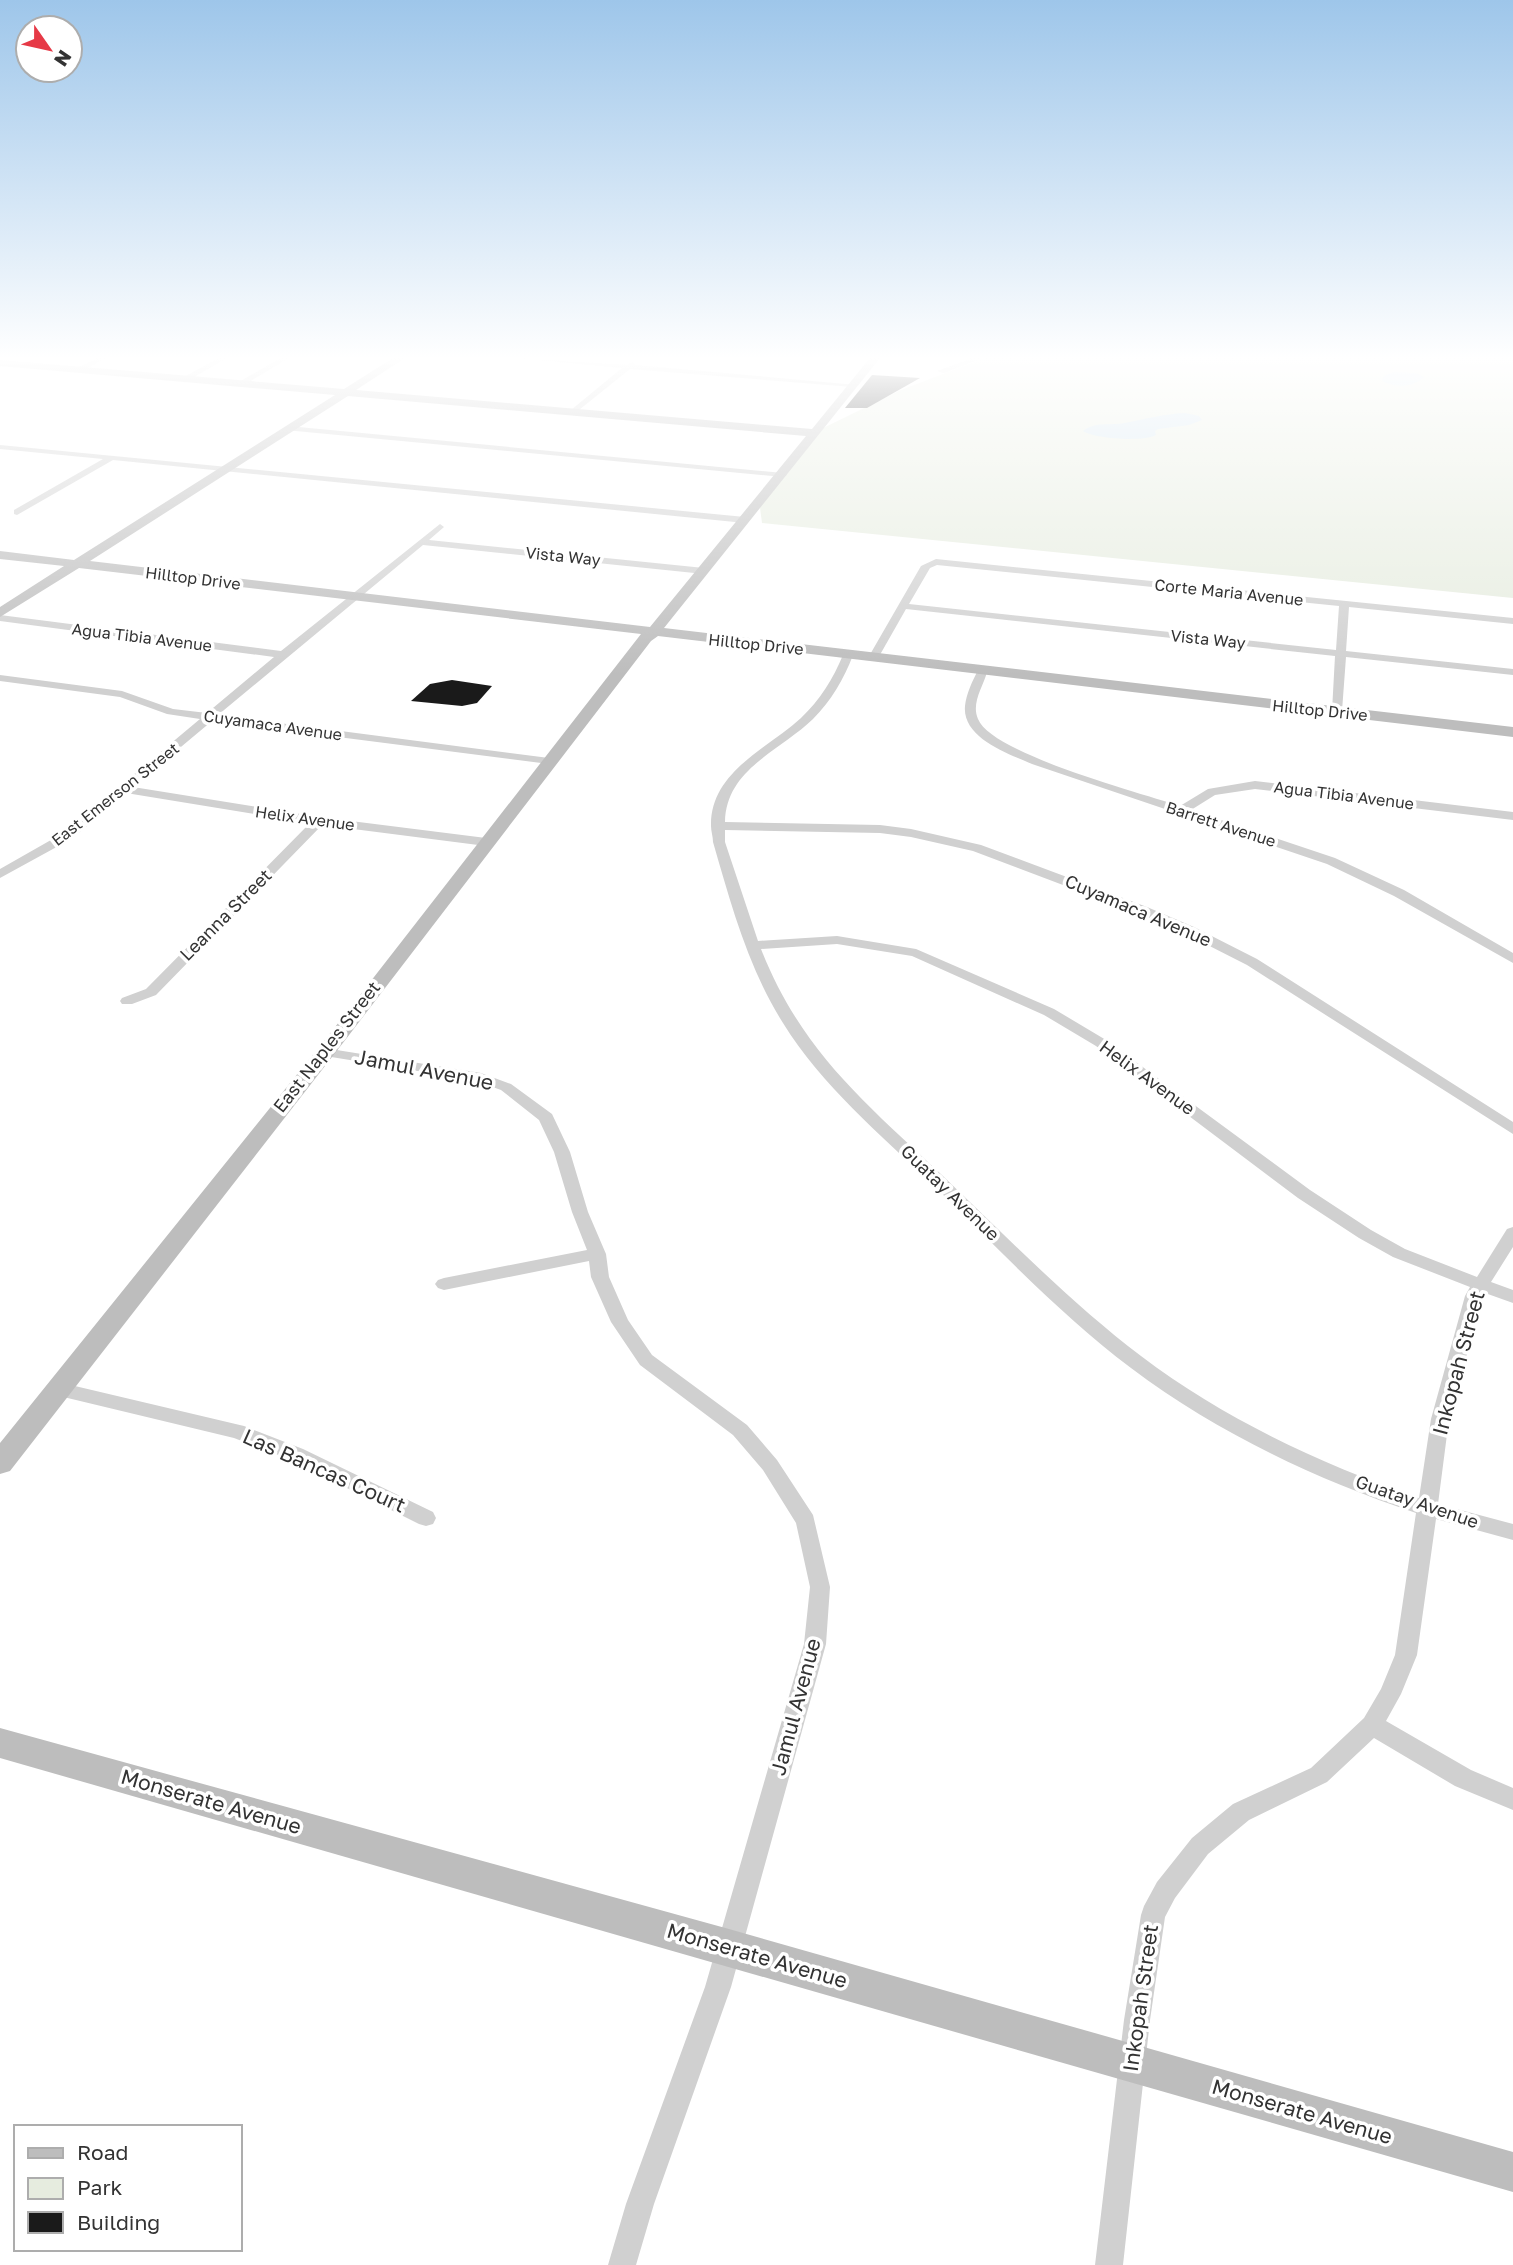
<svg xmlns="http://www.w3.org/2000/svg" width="1513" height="2265" viewBox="0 0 1513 2265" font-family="'Golos Text',sans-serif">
  <rect width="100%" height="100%" fill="#fff"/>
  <!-- green -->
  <path fill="#e6ecdf" d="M985,358h528v240l-751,-75 -3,-23 54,-67 88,-43z"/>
  <!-- water -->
  <g fill="#cfe2ee">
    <path d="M1394,372l22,1 8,4c-12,11 -29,11 -42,4l2,-5z"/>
    <path d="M1185,413l14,3 3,4 -13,5 -31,4 -3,2 1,4c-13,7 -61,4 -73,-4 13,-10 27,-5 42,-8 19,-4 40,-9 60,-10z"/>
  </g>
  <!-- building -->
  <g fill="#1a1a1a">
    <path d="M872,375l48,3 -53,30h-22z"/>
    <path d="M452,680l40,6 -15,17 -15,3 -51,-5 19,-17z"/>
  </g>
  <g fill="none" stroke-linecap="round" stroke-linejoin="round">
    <!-- street -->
    <g fill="#d0d0d0" fill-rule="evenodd">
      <path d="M98,358h8l-24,13 -7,-2z"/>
      <path d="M219,358h8l-38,22 -7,-2z"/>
      <path d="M281,358h8l-45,27 -7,-2z"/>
      <path d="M516,358l111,7 5,-3 3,3 222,20 -4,2 -223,-18 -56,45 -3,-4 51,-42z"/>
      <path d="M973,358h10l-39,15 -7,-2z"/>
      <path d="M288,426l495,47 4,2 -4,2 -498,-47z"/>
      <path d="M0,445l745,72 4,3 -4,3 -632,-63 -96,55 -3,-1v-4l89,-51 -103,-10z"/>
      <path d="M440,524l4,3 -15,13 275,28 5,3 -5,3 -281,-29 -205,170 331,43 6,3 -6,3 -337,-43 -79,66 186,30 167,21 6,4 -6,4 -164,-21 -166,170 -24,9h-10l-2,-3 2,-3 24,-9 164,-166 -184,-30 -53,45 -73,40v-9l65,-37 135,-113 -33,-5 -47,-17 -120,-16v-6l122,16 51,18 34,4 67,-56 -274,-36v-6l281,36z"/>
      <path d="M936,559l577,59v6l-164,-17 -3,44 167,18v6l-167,-18 -4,54 -5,3 -5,-3 3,-55 -429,-47 -29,51h-8l-1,-2 53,-92zM937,565l402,41 -3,44 -427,-46 21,-36z"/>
      <path d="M848,652l5,3c-9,24 -22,46 -40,64 -33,32 -87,50 -88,103l155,3 31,4 70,16 166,62 47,20 63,32 256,163v12l-266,-169 -63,-32 -47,-20 -164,-62 -62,-14 -31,-4 -155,-3v12l33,99 79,-5 79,13 138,60 52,31 204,150 61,40 34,19 72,28 30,-48 6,-2v20l-22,35 22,8v13l-28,-10 -2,3 -34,123 -11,85 75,20v16l-77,-21 -19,136 -16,39 -15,27 85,49 42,18v22l-58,-24 -81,-48 -47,44 -78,38 -41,34 -33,44 -10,19 -15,103 -27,245h-28l29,-245 17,-105 3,-9 13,-24 35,-44 41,-34 78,-36 53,-50 17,-29 14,-34 21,-142c-101,-34 -200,-81 -285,-145 -72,-54 -134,-121 -198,-183 -53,-51 -111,-99 -150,-162 -35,-55 -52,-119 -70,-181 0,-5 -2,-11 -2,-16 -1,-54 56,-77 90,-108 19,-18 32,-39 42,-63zM837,944l75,12 132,59 52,31 202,152 61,40 34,19 77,30 -5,9 -34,123 -12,79c-98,-34 -195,-79 -278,-142 -70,-53 -132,-117 -196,-178 -78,-74 -143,-125 -184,-229z"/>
      <path d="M978,670l9,2c-4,15 -16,31 -9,47 14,35 163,74 202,87l28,-17 47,-8 258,31v8l-258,-31 -40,6 -24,15 144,48 69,32 109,63v10l-119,-67 -67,-32 -295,-100c-23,-10 -70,-26 -67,-58 1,-12 8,-26 13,-36z"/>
      <path d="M324,1048l157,25 30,11 41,30 18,38 18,60 18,42 3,23 19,43 24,35 95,70 30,35 36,55 17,72 -4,57 -95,343 -77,217 -18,61h-28l18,-61 79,-217 99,-343 6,-57 -14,-64 -33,-53 -30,-35 -93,-70 -29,-43 -20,-45 -2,-16 -145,29 -6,-2 -3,-4 3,-4 6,-2 143,-28 -15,-38 -18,-60 -15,-32 -38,-30 -28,-10 -154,-25 -2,-3z"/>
      <path d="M58,1382l186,44 59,23 130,63 3,6 -3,6 -7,2 -7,-2 -130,-65 -55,-21 -183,-44 -2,-5 2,-5z"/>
    </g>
    <!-- secondary -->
    <g fill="#bdbdbd" fill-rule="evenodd">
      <path d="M393,358h12l-49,32 456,39 58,-71h10l-216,270 849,99v10l-855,-101 -7,5 -305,398 -336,432 -10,3v-31l332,-412 309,-397 -562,-66 -79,49v-10l64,-41 -64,-7v-8l74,9 261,-165 -335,-29v-6l344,29zM348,396l458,40 -156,191 -560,-66z"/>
      <path d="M0,1728l729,201 784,223v40l-1513,-434z"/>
    </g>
  </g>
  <!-- sky -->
  <linearGradient id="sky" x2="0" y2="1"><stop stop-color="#9ec6ea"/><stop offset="0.53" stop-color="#fff"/><stop offset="1" stop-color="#fff" stop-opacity="0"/></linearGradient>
  <rect width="1513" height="675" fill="url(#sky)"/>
  <g text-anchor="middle" stroke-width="7" stroke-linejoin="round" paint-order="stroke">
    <!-- far-street labels -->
    <g font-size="16" fill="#333" stroke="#fff">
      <text transform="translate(563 556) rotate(6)" y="6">Vista Way</text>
      <text transform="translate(193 578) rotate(7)" y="6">Hilltop Drive</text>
      <text transform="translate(1229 592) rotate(6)" y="6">Corte Maria Avenue</text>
      <text transform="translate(142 637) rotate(7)" y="6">Agua Tibia Avenue</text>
      <text transform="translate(1208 639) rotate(6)" y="6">Vista Way</text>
      <text transform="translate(756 644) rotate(6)" y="6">Hilltop Drive</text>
      <text transform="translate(1320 710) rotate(6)" y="6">Hilltop Drive</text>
      <text transform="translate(273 725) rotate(8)" y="6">Cuyamaca Avenue</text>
      <text transform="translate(115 794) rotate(-38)" y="6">East Emerson Street</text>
      <text transform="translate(1344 795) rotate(7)" y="6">Agua Tibia Avenue</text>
      <text transform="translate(305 818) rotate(8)" y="6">Helix Avenue</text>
      <text transform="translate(1221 824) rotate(18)" y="6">Barrett Avenue</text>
    </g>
    <!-- street labels -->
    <g font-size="18" fill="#333" stroke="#fff">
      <text transform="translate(1138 911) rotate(23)" y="6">Cuyamaca Avenue</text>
      <text transform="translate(226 915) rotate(-45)" y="6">Leanna Street</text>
      <text transform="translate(327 1047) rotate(-52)" y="6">East Naples Street</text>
      <text transform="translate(1147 1078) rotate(36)" y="6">Helix Avenue</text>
      <text transform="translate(950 1193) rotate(44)" y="6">Guatay Avenue</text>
      <text transform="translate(1417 1502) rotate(19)" y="6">Guatay Avenue</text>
    </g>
    <!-- near-street labels -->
    <g font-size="21" fill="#333" stroke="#fff">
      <text transform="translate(424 1070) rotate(11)" y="7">Jamul Avenue</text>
      <text transform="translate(1459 1363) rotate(-75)" y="7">Inkopah Street</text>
      <text transform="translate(324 1471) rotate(24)" y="7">Las Bancas Court</text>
      <text transform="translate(796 1707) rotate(-75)" y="7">Jamul Avenue</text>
      <text transform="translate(211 1802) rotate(16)" y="7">Monserate Avenue</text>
      <text transform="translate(757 1956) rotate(16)" y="7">Monserate Avenue</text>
      <text transform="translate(1141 1998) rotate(-82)" y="7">Inkopah Street</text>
      <text transform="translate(1302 2112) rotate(16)" y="7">Monserate Avenue</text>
    </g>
  </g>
  <!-- legend -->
  <rect x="14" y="2125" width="228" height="126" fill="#ffffff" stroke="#adadad" stroke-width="2"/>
  <rect x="28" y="2148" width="35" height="10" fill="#bdbdbd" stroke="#adadad" stroke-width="2"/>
  <text x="77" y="2160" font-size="21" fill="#333333">Road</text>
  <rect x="28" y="2178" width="35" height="21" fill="#e6ecdf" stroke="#adadad" stroke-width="2"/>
  <text x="77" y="2195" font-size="21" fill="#333333">Park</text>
  <rect x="28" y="2212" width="35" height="21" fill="#1a1a1a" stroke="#adadad" stroke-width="2"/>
  <text x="77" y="2230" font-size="21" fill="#333333">Building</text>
  <!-- north arrow -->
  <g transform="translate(49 49) rotate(124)"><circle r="33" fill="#ffffff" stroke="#adadad" stroke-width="2"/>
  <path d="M0-5L12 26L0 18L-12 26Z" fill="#e63946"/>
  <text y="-10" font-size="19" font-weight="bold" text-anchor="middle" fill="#333333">N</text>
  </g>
</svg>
